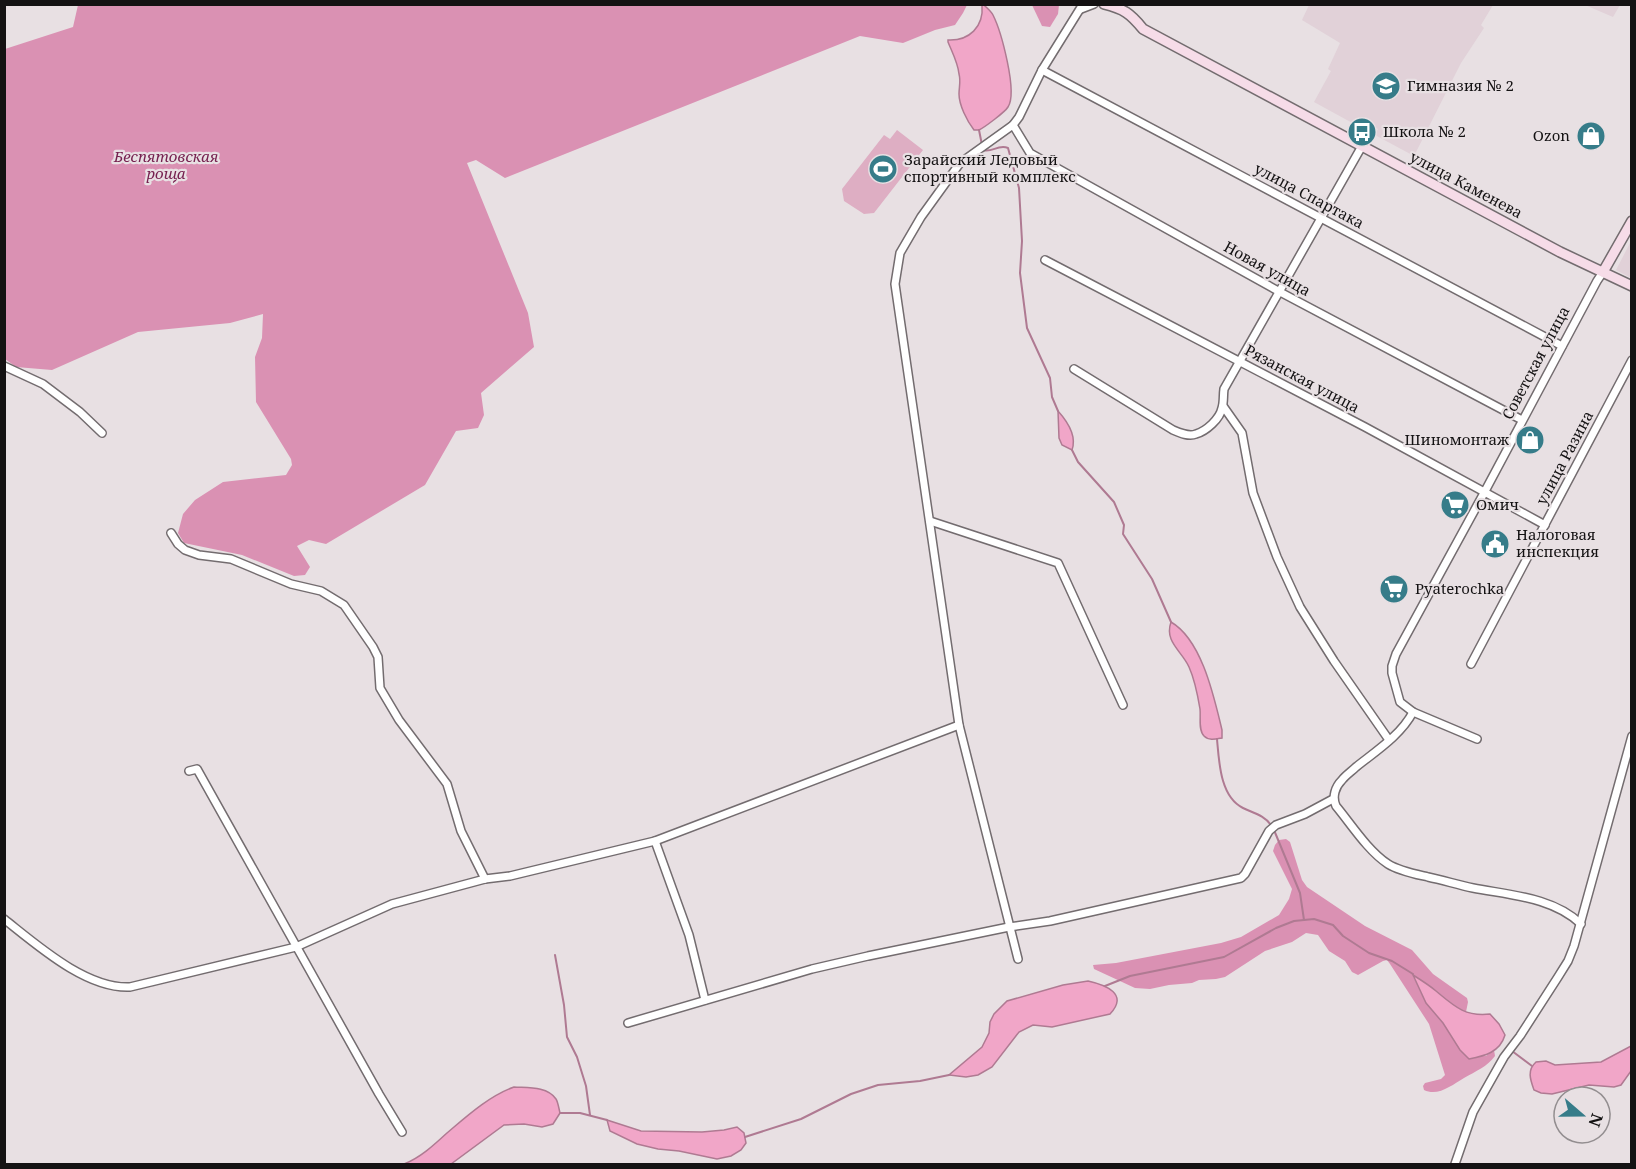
<svg xmlns="http://www.w3.org/2000/svg" width="1636" height="1169" viewBox="0 0 1636 1169" font-family="'Noto Serif',serif">
  <rect width="100%" height="100%" fill="#e8e0e3"/>
  <!-- built -->
  <g fill="#e1d1d8">
    <path d="M1309,5h184l-12,20 3,3 -23,35 -47,93 -39,-21 3,-6 -19,-9 -3,5 -42,-23 17,-31 -3,-2 12,-26 -38,-23z"/>
    <path d="M1585,5l35,-1v1l-7,12z"/>
    <path d="M1631,241l1,37h-1l-15,-8z"/>
  </g>
  <!-- green -->
  <path fill="#deaec3" d="M897,130l26,20 -49,63 -10,1 -20,-13 -2,-12 42,-54 6,4z"/>
  <!-- forest -->
  <g fill="#da91b3">
    <path d="M78,5v-1l889,1 -4,8 -8,12 -20,5 -32,13 -43,-7 -355,142 -29,-18 -9,3 61,150 6,34 -53,46 3,22 -6,13 -22,3 -31,54 -99,59 -17,-4 -12,6 13,21 -5,8 -11,1 -52,-21 -58,-12 -6,-10 5,-19 12,-14 28,-18 63,-7 6,-10 -1,-6 -35,-57 -1,-45 7,-19 1,-24 -33,9 -92,9 -86,38 -36,-3 -11,-8v-310l68,-22z"/>
    <path d="M1032,5h27l-1,9 -8,13 -8,-1z"/>
    <path d="M1286,839l4,3 12,38 5,7 58,39 47,24 21,24 34,24 1,4 -2,10c-20,-7 -34,-27 -53,-36l13,27 17,20 17,27 26,6 8,-6 1,6c-8,11 -19,15 -31,22 -12,7 -26,19 -40,12l-1,-4 2,-3 16,-4 4,-4 -16,-51 -39,-60 -3,-4 -4,1 -25,14 -6,-3 -7,-11 -16,-10 -11,-16 -12,-2 -14,9 -27,9 -40,26 -9,2 -17,1 -7,3 -23,2 -19,4 -15,-1 -41,-19 -1,-4 23,-2 105,-20 20,-6 38,-22 10,-16 3,-10 -19,-38 2,-6 4,-5z"/>
  </g>
  <!-- water -->
  <g fill="#f1a6c8" stroke="#af7a92" stroke-width="1.5">
    <path d="M982,5h2c3,3 7,6 9,10 8,16 25,77 15,92 -3,5 -23,20 -29,23h-5c-7,-9 -15,-25 -15,-36 0,-7 2,-13 0,-20 -1,-11 -7,-22 -11,-32v-2c21,1 36,-13 34,-35z"/>
    <path d="M1058,411c9,10 19,25 14,39l-10,-5 -3,-7z"/>
    <path d="M1171,622c31,18 43,75 51,108v8c-6,1 -13,3 -18,-2 -6,-6 -3,-19 -4,-27 -2,-12 -6,-31 -11,-42 -7,-16 -25,-25 -18,-45z"/>
    <path d="M1413,975c8,5 16,10 23,16 18,15 29,26 54,23l9,10 6,11c-5,17 -20,21 -36,24l-9,-9 -17,-27 -17,-20z"/>
    <path d="M1088,981c18,4 41,13 22,33l-58,13 -19,-2 -14,7 -27,35 -14,8 -12,2 -17,-2 33,-28 7,-14 1,-11 4,-8 13,-13 56,-16z"/>
    <path d="M1631,1046v25l-10,14 -7,2 -25,-2 -37,9 -11,-1 -7,-3c-4,-11 -7,-20 2,-28l10,-1 9,4 46,-3z"/>
    <path d="M514,1087c13,1 33,-1 42,12 2,3 3,10 4,14l-7,11 -11,3 -18,-3 -20,1 -53,39h-47c16,-6 30,-19 43,-31 20,-17 42,-37 67,-46z"/>
    <path d="M607,1120l34,11 61,1 22,-2 13,-3 7,6 2,10 -5,7 -10,6 -14,3 -38,-8 -21,-2 -21,-5 -27,-13z"/>
  </g>
  <g fill="none" stroke-linecap="round" stroke-linejoin="round">
    <!-- stream -->
    <g stroke="#af7a92" stroke-width="2">
      <path d="M979,130l4,20c9,3 15,-6 25,-2l11,40 3,53 -2,32 7,55 23,50 2,19 6,14"/>
      <path d="M1072,450l6,12 36,40 10,23 -1,9 29,45 19,43"/>
      <path d="M1217,739c2,22 3,58 26,69 10,5 21,7 28,17"/>
      <path d="M1274,830l26,63 4,27"/>
      <path d="M555,955l9,50 3,32 10,20 9,29 4,29"/>
      <path d="M1105,986l25,-10 94,-19 52,-29 18,-7 20,-2 19,6 10,11 26,17 23,8 21,13"/>
      <path d="M1512,1051l20,15"/>
      <path d="M560,1113h20l27,7"/>
      <path d="M745,1137l56,-18 50,-25 27,-9 42,-4 29,-6"/>
    </g>
    <!-- street casing -->
    <g stroke="#736c6f" stroke-width="10">
      <g id="street">
        <path d="M1081,9l13,-5"/>
        <path d="M1042,70l520,276"/>
        <path d="M1013,125l17,28 250,139 242,128"/>
        <path d="M1045,260l320,167 180,98"/>
        <path d="M4,366l39,18 37,28 22,21"/>
        <path d="M1074,369l99,61c7,3 16,7 23,4 10,-3 24,-15 26,-26 2,-6 1,-12 2,-19l138,-243"/>
        <path d="M1223,406l19,27 11,60 24,64 23,50 34,54 55,79"/>
        <path d="M930,521l128,42 65,142"/>
        <path d="M171,533l7,11 7,6 14,5 32,4 60,25 30,7 23,14 29,42 5,10 2,31 19,32 48,64 14,47 24,48"/>
        <path d="M1471,664l161,-304"/>
        <path d="M1413,712c-12,23 -37,39 -57,55 -4,4 -10,8 -14,13 -7,7 -10,17 -6,26 15,18 32,45 52,58 11,7 27,10 40,13 15,3 30,8 45,11 36,7 80,9 108,36"/>
        <path d="M1477,739l-64,-27 -13,-10 -8,-29v-7l4,-12 88,-161 113,-212 6,-9"/>
        <path d="M189,771l8,-2 182,325 23,38"/>
        <path d="M655,841l34,94 16,65"/>
        <path d="M4,919c33,26 82,70 126,68l166,-40 96,-43 93,-25 25,-3 145,-35 304,-116"/>
        <path d="M1018,959l-59,-234 -64,-441 5,-31 21,-36 39,-54 53,-38 6,-8 23,-47 41,-66"/>
        <path d="M628,1023l184,-54 56,-13 141,-29 41,-6 191,-43 4,-4 24,-43 7,-6 29,-11 28,-15"/>
        <path d="M1455,1164l18,-52 31,-55 16,-21 38,-59 10,-16 6,-15 58,-210"/>
      </g>
    </g>
    <!-- secondary casing -->
    <g stroke="#736c6f" stroke-width="12">
      <g id="secondary">
        <path d="M1104,4c20,5 26,9 39,25l417,223 72,34"/>
        <path d="M1603,272l29,-51"/>
      </g>
    </g>
    <!-- street -->
    <use href="#street" stroke="#fff" stroke-width="7"/>
    <!-- secondary -->
    <use href="#secondary" stroke="#f6dce8" stroke-width="9"/>
  </g>
  <!-- icons -->
  <defs>
    <g id="school-disc" transform="scale(1.5)"><circle r="9.5" fill="#367c89" stroke="#e8e0e3"/><path d="M0-5L7-2L0 1L-7-2ZM-4 1L0 2.5L4 1V4Q0 6-4 4Z" fill="#fff"/></g>
    <g id="bus-disc" transform="scale(1.5)"><circle r="9.5" fill="#367c89" stroke="#e8e0e3"/><path d="M-5-6H5V4H4V6H2V4H-2V6H-4V4H-5ZM-3.5-4V0h7V-4ZM-3.5 1.2v1.5H-2V1.2ZM2 1.2v1.5H3.5V1.2Z" fill="#fff"/></g>
    <g id="shop-disc" transform="scale(1.5)"><circle r="9.5" fill="#367c89" stroke="#e8e0e3"/><path d="M-5-2.5h2.3a2.7 3.5 0 0 1 5.4 0H5L5.5 6h-11ZM-1.5-2.5h3a1.5 2.3 0 0 0-3 0Z" fill="#fff"/></g>
    <g id="stadium-disc" transform="scale(1.5)"><circle r="9.5" fill="#367c89" stroke="#e8e0e3"/><path d="M0-5a6.5 5 0 1 0 0 10a6.5 5 0 1 0 0-10ZM-3.5-1.8h7v3.6h-7Z" fill="#fff"/></g>
    <g id="supermarket-disc" transform="scale(1.5)"><circle r="9.5" fill="#367c89" stroke="#e8e0e3"/><path d="M-6-5.5h2.5l.6 2H6L4.5 2H-2.5L-4.4-4H-6ZM-1.5 3.2a1.3 1.3 0 1 0 .1 0ZM3 3.2a1.3 1.3 0 1 0 .1 0Z" fill="#fff"/></g>
    <g id="civic-disc" transform="scale(1.5)"><circle r="9.5" fill="#367c89" stroke="#e8e0e3"/><path d="M-.6-6.5H3V-4.5H.6V-3L4-1V1h2V6H-6V1h2V-1L-.6-3ZM-1.2 2.5V6h2.4V2.5Z" fill="#fff"/></g>
  </defs>
  <g fill-rule="evenodd">
    <use href="#school-disc" x="1386" y="86"/>
    <use href="#bus-disc" x="1362" y="132"/>
    <use href="#shop-disc" x="1591" y="136"/>
    <use href="#stadium-disc" x="883" y="169"/>
    <use href="#shop-disc" x="1530" y="440"/>
    <use href="#supermarket-disc" x="1455" y="505"/>
    <use href="#civic-disc" x="1495" y="544"/>
    <use href="#supermarket-disc" x="1394" y="589"/>
  </g>
  <g text-anchor="middle" stroke-width="4.5" stroke-linejoin="round" paint-order="stroke">
    <!-- poi labels -->
    <g font-size="15" fill="#141213" stroke="#e8e0e3" text-anchor="start">
      <text x="1407" y="91">Гимназия № 2</text>
      <text x="1383" y="137">Школа № 2</text>
      <text x="1570" y="141" text-anchor="end">Ozon</text>
      <text x="904" y="165">Зарайский Ледовый<tspan x="904" dy="17">спортивный комплекс</tspan></text>
      <text x="1509" y="445" text-anchor="end">Шиномонтаж</text>
      <text x="1476" y="510">Омич</text>
      <text x="1516" y="540">Налоговая<tspan x="1516" dy="17">инспекция</tspan></text>
      <text x="1415" y="594">Pyaterochka</text>
    </g>
    <!-- park labels -->
    <g font-size="15" font-style="italic" fill="#762150" stroke="#e8e0e3">
      <text x="166" y="162">Беспятовская<tspan x="166" dy="17">роща</tspan></text>
    </g>
    <!-- street labels -->
    <g font-size="15" fill="#141213" stroke="#e8e0e3">
      <text transform="translate(1466 185) rotate(28)" y="5">улица Каменева</text>
      <text transform="translate(1309 196) rotate(28)" y="5">улица Спартака</text>
      <text transform="translate(1267 269) rotate(29)" y="5">Новая улица</text>
      <text transform="translate(1536 363) rotate(-62)" y="5">Советская улица</text>
      <text transform="translate(1302 379) rotate(28)" y="5">Рязанская улица</text>
      <text transform="translate(1565 458) rotate(-62)" y="5">улица Разина</text>
    </g>
  </g>
  <!-- border -->
  <rect width="1636" height="1169" fill="none" stroke="#141213" stroke-width="12"/>
  <!-- north arrow -->
  <g transform="translate(1582 1115) rotate(110)"><circle r="28" fill="#e8e0e3" stroke="#938e90" stroke-width="1.5"/>
  <path d="M0-4.5L10 22L0 15L-10 22Z" fill="#367c89"/>
  <text y="-9" font-size="16" font-weight="bold" text-anchor="middle" fill="#141213">N</text>
  </g>
</svg>
